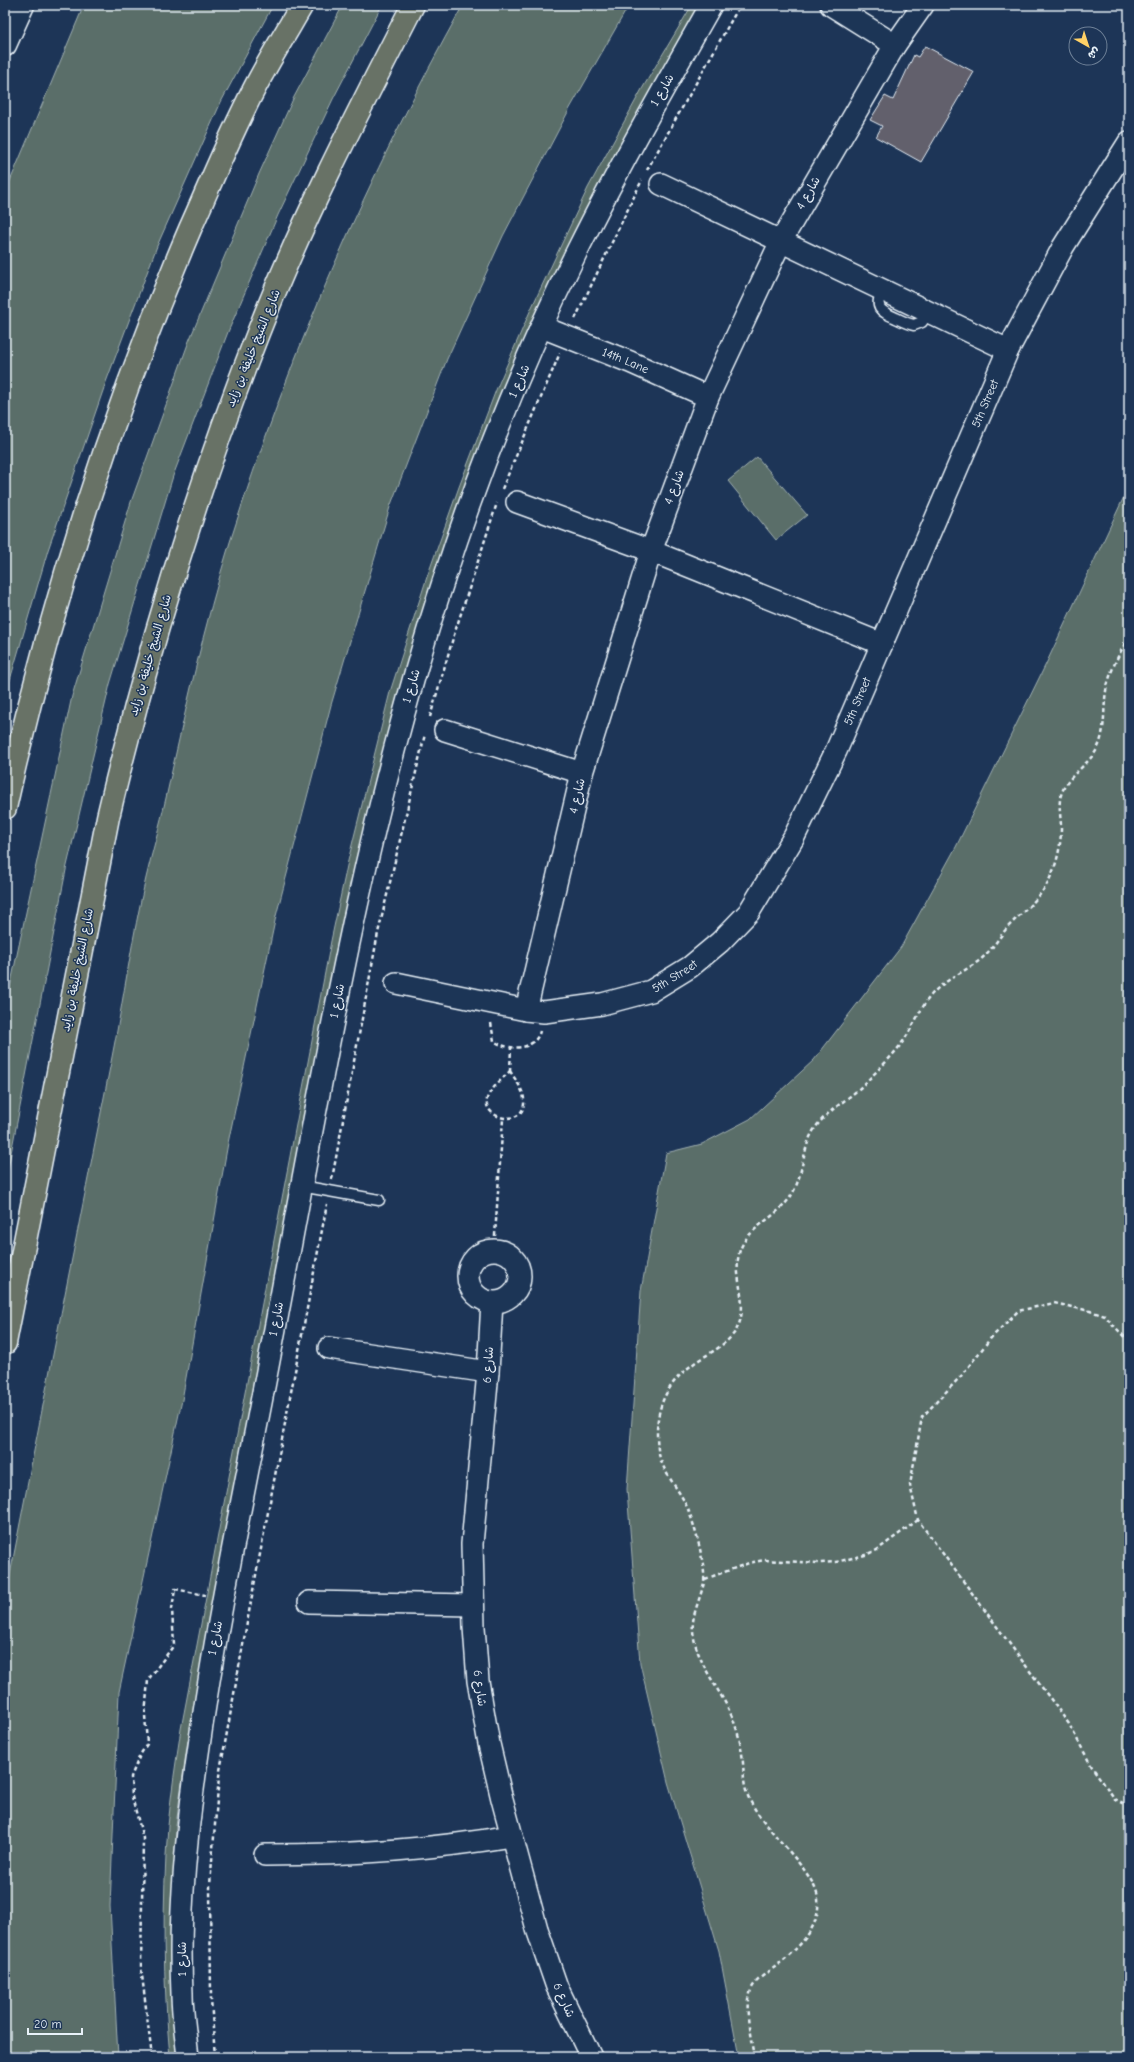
<svg xmlns="http://www.w3.org/2000/svg" width="1134" height="2062" viewBox="0 0 1134 2062" font-family="'Comic Neue','Playpen Sans Arabic',sans-serif">
  <rect width="100%" height="100%" fill="#1d3557"/>
  <filter id="ink" filterUnits="userSpaceOnUse"><feTurbulence type="fractalNoise" baseFrequency=".025" numOctaves="2"/><feDisplacementMap in="SourceGraphic" scale="8" xChannelSelector="R" yChannelSelector="G"/><feConvolveMatrix kernelMatrix="1 2 1 2 8 2 1 2 1" color-interpolation-filters="sRGB"/></filter>
  <g filter="url(#ink)">
    <!-- green -->
    <g fill="#5a6e69" stroke="#a1b0b0">
      <path d="M84,5h189l-52,97 -64,144 -51,136 -58,168 -43,147v-504z"/>
      <path d="M343,5h39l-49,94 -55,116 -50,117 -55,144 -63,208 -44,186 -61,314v-173l67,-315 59,-194 58,-161 70,-167 34,-75z"/>
      <path d="M463,5h166l-60,105 -66,126 -56,123 -57,148 -59,198 -55,211 -48,227 -46,257 -63,292 -9,214 8,151h-113v-446l5,-36c33,-173 68,-345 102,-518 12,-60 20,-120 34,-179 6,-26 14,-53 20,-80 19,-86 38,-172 64,-256 59,-187 138,-366 233,-537z"/>
      <path d="M692,5h10l-260,558 -218,983 -37,200 -11,79 -2,51 5,181h-9c-7,-77 -8,-154 -2,-231 3,-32 8,-65 13,-97l150,-788 17,-80 42,-169 37,-115 32,-90 37,-97 35,-81 57,-121 54,-99z"/>
      <path d="M757,457l50,58 -31,25 -48,-59z"/>
      <path d="M1129,486v1571h-390l-20,-106 -51,-169 -28,-119 -13,-174 14,-198 25,-138 36,-9 48,-25 64,-59 87,-113 55,-100 90,-183z"/>
    </g>
    <!-- building -->
    <path fill="#62606c" stroke="#e8f1f8" d="M925,46l49,26 -53,90 -45,-25 6,-11 -12,-6 15,-24 8,4 21,-45 4,2z"/>
    <g fill="none" stroke-linecap="round" stroke-linejoin="round">
      <!-- lane casing -->
      <g stroke="#e8f1f8" stroke-width="13">
        <g id="lane">
          <path d="M882,290c-8,18 -2,21 14,28 6,3 12,6 18,7l8,-3 6,-10"/>
          <path d="M301,1186l78,14"/>
        </g>
      </g>
      <!-- street casing -->
      <g stroke="#e8f1f8" stroke-width="24">
        <g id="street">
          <path d="M831,5l64,40"/>
          <path d="M661,184l347,166"/>
          <path id="s1" d="M542,327l88,35 78,35"/>
          <path d="M517,502l134,49 231,93"/>
          <path d="M445,730l137,43"/>
          <path id="s2" d="M396,983l130,27 18,2 58,-8 49,-13 39,-24 30,-25 29,-30 45,-75 42,-86 172,-401 55,-103 66,-105"/>
          <path d="M526,1010l56,-237 69,-222 57,-154 73,-156 114,-196 28,-40"/>
          <circle cx="494" cy="1276" r="26"/>
          <path d="M492,1302l-4,70 -16,172 2,83 4,54 11,63 13,55 35,130 20,58 34,70"/>
          <path d="M329,1348l159,24"/>
          <path d="M309,1602l164,3"/>
          <path d="M265,1855c83,0 164,-5 246,-19"/>
          <path d="M188,2057c-2,-21 -6,-43 -6,-64 -4,-83 5,-165 17,-247 17,-120 42,-239 65,-359 52,-271 94,-545 180,-808 36,-112 81,-223 133,-328 42,-84 88,-165 134,-246"/>
        </g>
      </g>
      <!-- secondary casing -->
      <g stroke="#e8f1f8" stroke-width="25">
        <path id="secondary" d="M5,45l18,-40"/>
      </g>
      <!-- highway casing -->
      <g stroke="#e8f1f8" stroke-width="25">
        <g id="highway">
          <path d="M5,808c44,-198 105,-392 185,-579 23,-51 44,-104 71,-153 13,-24 27,-47 41,-71"/>
          <path d="M5,1343l103,-526c39,-165 88,-326 150,-484 44,-113 100,-221 155,-328"/>
        </g>
      </g>
      <!-- path -->
      <g stroke="#e8f1f8" stroke-width="2.5" stroke-dasharray="4 3" stroke-linecap="butt">
        <path d="M647,170l93,-165"/>
        <path d="M575,319l67,-139"/>
        <path d="M502,489l58,-136"/>
        <path d="M430,717l23,-79 44,-135"/>
        <path d="M491,1023l3,18c14,10 41,10 46,-10"/>
        <path d="M510,1071c5,8 13,18 14,28 3,32 -49,19 -35,-5 5,-8 14,-16 21,-23z"/>
        <path d="M510,1071l1,-24"/>
        <path d="M332,1179l46,-246 47,-199"/>
        <path d="M494,1250l9,-131"/>
        <path d="M1129,1342l-24,-26 -15,-5 -36,-8 -36,8 -28,28 -28,36 -40,42 -12,68 8,35 151,204 23,43 23,32 14,7"/>
        <path d="M705,1579l44,-16 15,-3 56,3 16,-1 29,-7 12,-5 41,-30"/>
        <path d="M152,2057l-11,-90 2,-129 -11,-41 -1,-20 9,-22 7,-11 -2,-29 3,-35 26,-35 -2,-36 3,-20 30,6"/>
        <path d="M215,2057l-4,-57 -1,-115 9,-109 32,-175 76,-397"/>
        <path d="M755,2057c-3,-18 -10,-50 -4,-67 4,-10 16,-17 24,-23 21,-17 46,-38 43,-68 -3,-30 -56,-69 -70,-103 -5,-11 -4,-21 -5,-33 -1,-14 -4,-28 -9,-41 -11,-31 -38,-57 -41,-91 -2,-16 8,-33 11,-49 1,-10 -2,-23 -4,-33 -4,-16 -8,-33 -16,-48 -9,-17 -23,-31 -26,-52 -5,-42 9,-69 44,-91 12,-7 25,-15 33,-26 17,-27 -4,-54 5,-82 9,-24 37,-32 51,-54 12,-19 11,-44 21,-63 12,-22 39,-34 55,-52 14,-14 29,-28 39,-44 9,-14 15,-30 26,-43 14,-15 32,-22 48,-34 11,-9 18,-21 27,-32 11,-12 25,-23 35,-36 13,-19 19,-42 19,-64 0,-11 -3,-23 0,-33 6,-20 27,-29 36,-46 9,-17 6,-39 9,-58 4,-19 12,-37 23,-53"/>
      </g>
      <!-- lane -->
      <use href="#lane" stroke="#1d3557" stroke-width="10"/>
      <!-- street -->
      <use href="#street" stroke="#1d3557" stroke-width="21"/>
      <!-- secondary -->
      <use href="#secondary" stroke="#1d3557" stroke-width="22"/>
      <!-- highway -->
      <use href="#highway" stroke="#687266" stroke-width="22"/>
    </g>
  </g>
  <g text-anchor="middle" stroke-width="3" stroke-linejoin="round" paint-order="stroke">
    <!-- street labels -->
    <g font-size="12" fill="#e8f1f8" stroke="#1d3557">
      <text transform="translate(662 90) rotate(-60)" y="4">شارع 1</text>
      <text transform="translate(808 193) rotate(-60)" y="4">شارع 4</text>
      <text transform="translate(253 348) rotate(-68)" y="4">شارع الشيخ خليفة بن زايد</text>
      <text dy="4" stroke="none"><textPath href="#s1" startOffset="90">14th Lane</textPath></text>
      <text transform="translate(519 381) rotate(-66)" y="4">شارع 1</text>
      <text dy="4" stroke="none"><textPath href="#s2" startOffset="948">5th Street</textPath></text>
      <text transform="translate(674 487) rotate(-69)" y="4">شارع 4</text>
      <text transform="translate(150 655) rotate(-74)" y="4">شارع الشيخ خليفة بن زايد</text>
      <text transform="translate(411 686) rotate(-73)" y="4">شارع 1</text>
      <text dy="4" stroke="none"><textPath href="#s2" startOffset="624">5th Street</textPath></text>
      <text transform="translate(577 796) rotate(-77)" y="4">شارع 4</text>
      <text transform="translate(77 970) rotate(-79)" y="4">شارع الشيخ خليفة بن زايد</text>
      <text dy="4" stroke="none"><textPath href="#s2" startOffset="288">5th Street</textPath></text>
      <text transform="translate(337 1001) rotate(-79)" y="4">شارع 1</text>
      <text transform="translate(276 1319) rotate(-79)" y="4">شارع 1</text>
      <text transform="translate(488 1365) rotate(-86)" y="4">شارع 6</text>
      <text transform="translate(215 1638) rotate(-79)" y="4">شارع 1</text>
      <text transform="translate(480 1688) rotate(82)" y="4">شارع 6</text>
      <text transform="translate(182 1959) rotate(-90)" y="4">شارع 1</text>
      <text transform="translate(564 2000) rotate(66)" y="4">شارع 6</text>
    </g>
  </g>
  <!-- margin -->
  <rect width="1134" height="2062" fill="none" stroke="#1d3557" stroke-width="20"/>
  <rect x="10" y="10" width="1114" height="2042" fill="none" stroke="#e8f1f8" stroke-width="1.5" filter="url(#ink)"/>
  <!-- north arrow -->
  <g transform="translate(1088 46) rotate(141)"><circle r="19" fill="#1d3557" stroke="#6e8097"/>
  <path d="M0-3L7 15L0 10L-7 15Z" fill="#ffd166"/>
  <text y="-6" font-size="11" font-weight="bold" text-anchor="middle" fill="#e8f1f8">ش</text>
  </g>
  <!-- scale -->
  <path d="M28 2028v6h54v-6" fill="none" stroke="#e8f1f8" stroke-width="2"/>
  <text x="34" y="2028" font-size="12" fill="#e8f1f8" stroke="#1d3557" stroke-width="3" paint-order="stroke">20 m</text>
</svg>
